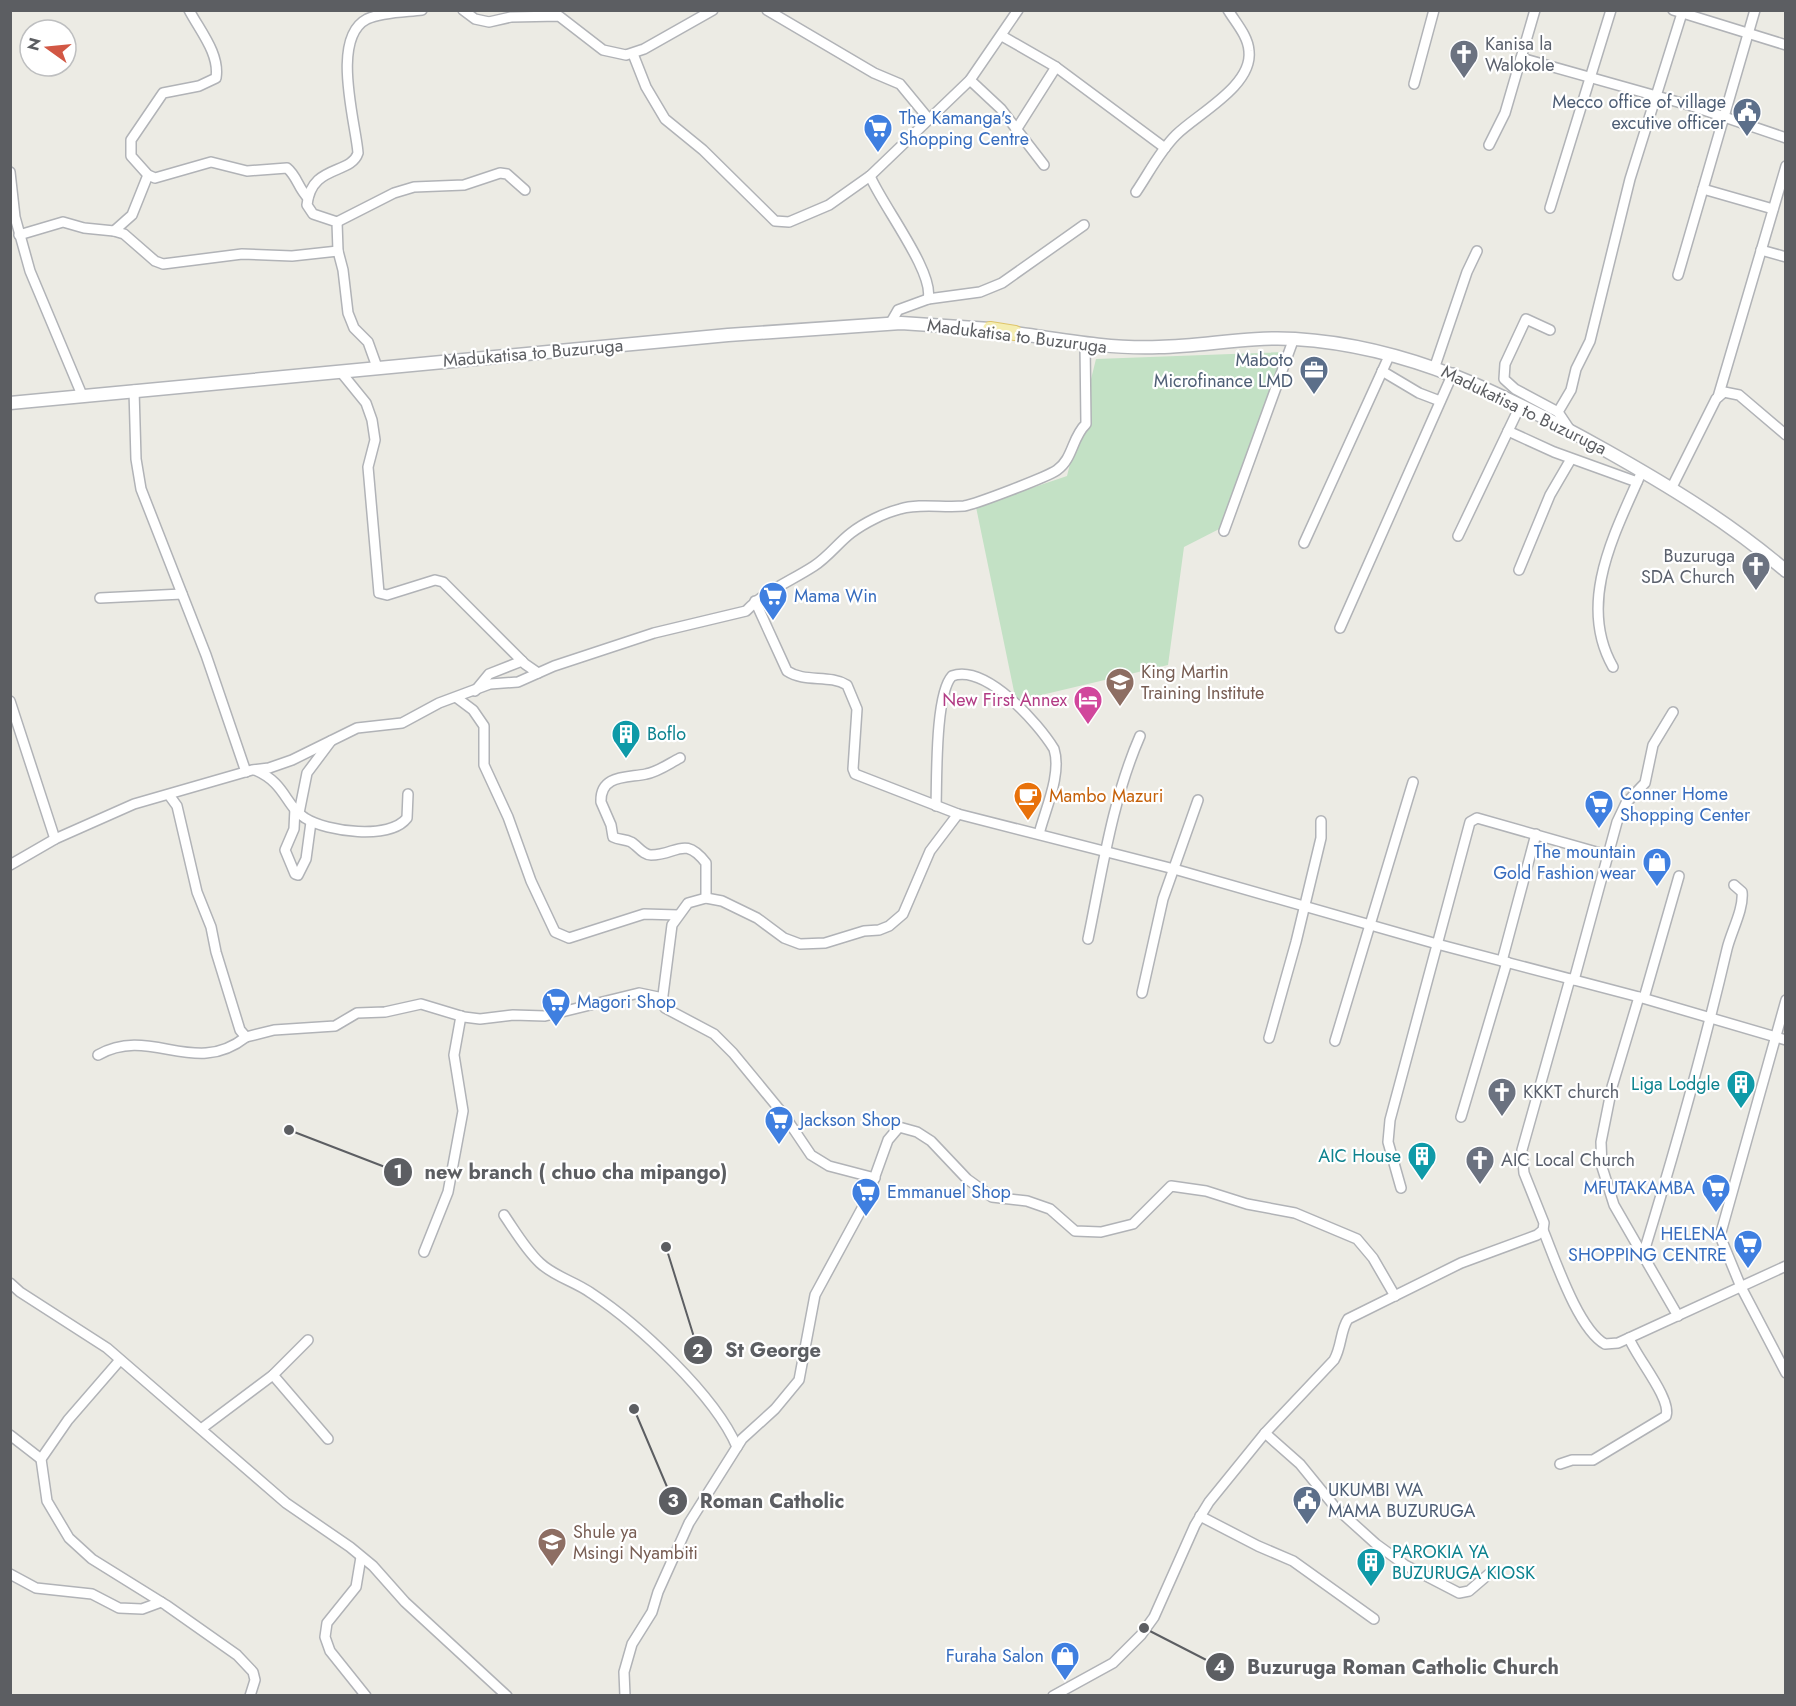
<svg xmlns="http://www.w3.org/2000/svg" width="1796" height="1706" viewBox="0 0 1796 1706" font-family="Jost,sans-serif">
  <rect width="100%" height="100%" fill="#ecebe4"/>
  <!-- green -->
  <path fill="#c3e1c5" d="M1283,352l-54,172 -45,23 -16,118 -152,36 -40,-194 91,-31 29,-117z"/>
  <g fill="none" stroke-linecap="round" stroke-linejoin="round">
    <!-- street casing -->
    <g stroke="#b1b3b7" stroke-width="12">
      <g id="street">
        <path d="M189,10c11,21 31,44 27,68l-17,8 -36,7 -32,47v16l17,19 7,3 56,-16 36,9 40,-3c10,8 11,20 21,30"/>
        <path d="M463,10l12,9 14,3 22,-5 48,-1 44,34 23,5 18,-6 69,-39"/>
        <path d="M767,10l107,63 26,11 28,34"/>
        <path d="M1673,10l113,35"/>
        <path d="M1002,36l54,31 109,81"/>
        <path d="M633,54l13,33 19,32 38,31 72,71 14,1 40,-17 41,-29 100,-96 48,-70"/>
        <path d="M1521,58l171,48 94,32"/>
        <path d="M970,80l31,29 43,56"/>
        <path d="M1414,84l20,-74"/>
        <path d="M1016,130l40,-63"/>
        <path d="M1489,145l16,-32 30,-103"/>
        <path d="M10,172l5,45 15,54 52,124"/>
        <path d="M870,176c12,29 65,97 58,123l-30,11 -8,14"/>
        <path d="M1703,189l70,20"/>
        <path d="M1136,192c13,-19 23,-40 40,-57 21,-21 77,-49 73,-84 -1,-15 -13,-28 -21,-41"/>
        <path d="M1550,208l61,-198"/>
        <path d="M337,222l57,-29 20,-6 50,-2 36,-12 7,1 18,16"/>
        <path d="M114,231l18,-16 16,-40"/>
        <path d="M19,235l44,-13 21,6 30,3 10,3 31,27 8,3 79,-10 50,2 46,-5"/>
        <path d="M1761,250l25,7"/>
        <path d="M1678,275l77,-265"/>
        <path d="M928,299l52,-7 22,-9 82,-58"/>
        <path d="M1550,330l-24,-11 -21,45 -1,15 11,10 43,23"/>
        <path d="M1435,366l32,-94 10,-21"/>
        <path d="M377,367l-9,-25 -14,-14 -6,-15 -5,-43 -5,-19 -1,-29 -24,-8 -6,-9c4,-41 44,-30 51,-52 -2,-29 -28,-115 9,-134 15,-7 38,-7 55,-9"/>
        <path d="M340,371l26,32 6,17 3,20 -7,27 11,126 8,2 48,-15 8,2 82,82 13,9"/>
        <path d="M1382,371l37,22 21,8"/>
        <path d="M134,390l2,69 5,30 65,166 40,117"/>
        <path d="M1718,397l68,-231"/>
        <path d="M1570,430l-12,-18 13,-22 5,-21 14,-28 40,-162 53,-169"/>
        <path d="M1508,431l46,21 83,30"/>
        <path d="M1672,487l44,-88 8,-7 15,3 47,40"/>
        <path d="M1224,531l70,-193"/>
        <path d="M1458,536l62,-130"/>
        <path d="M1304,543l86,-189"/>
        <path d="M1519,570l31,-75 21,-36"/>
        <path d="M100,598l82,-4"/>
        <path d="M755,601l32,70c18,12 42,3 60,14l10,24 -4,60 2,5 103,40 216,55 263,75 202,53 147,43"/>
        <path d="M1340,628l113,-255"/>
        <path d="M1613,667c-37,-65 3,-136 29,-196"/>
        <path d="M475,691l14,-17 33,-13"/>
        <path d="M457,698l16,12 11,16v39l24,52 23,64 24,51 14,6 75,-24 34,1"/>
        <path d="M10,701l45,138"/>
        <path d="M680,758c-10,5 -22,14 -34,16 -18,4 -46,0 -45,28l10,23 2,12c6,3 12,2 18,5 7,4 12,13 20,13 26,0 33,-20 55,8v35"/>
        <path d="M255,770c31,13 30,36 50,48 22,14 85,22 102,0l1,-24"/>
        <path d="M169,795l8,11 20,86 14,35 5,25 24,78 6,7 28,-7 61,-4 22,-13 28,-1 36,-8 43,13 16,2 33,-4 32,1 94,-23 24,5"/>
        <path d="M936,806c1,-26 -1,-112 16,-130 34,-12 86,47 102,73 8,25 -9,61 -15,85"/>
        <path d="M295,808l-1,21 -9,21 10,24 3,1 8,-16 5,-37"/>
        <path d="M299,813l8,-40 24,-32"/>
        <path d="M10,865l45,-26 79,-35 118,-34 17,-2 23,-8 65,-32 45,-5 37,-20 51,-19 28,-2 36,-16 100,-33 92,-22c19,-20 45,-30 68,-45 14,-9 24,-23 37,-33 13,-10 33,-20 49,-24 20,-6 43,-1 64,-3 12,-2 83,-29 93,-36 16,-11 15,-33 29,-46l-1,-80"/>
        <path d="M1088,939c14,-67 24,-139 52,-203"/>
        <path d="M1502,961l34,-127"/>
        <path d="M1574,980l43,-158 9,-19 19,-20 8,-38 20,-33"/>
        <path d="M1142,993l21,-94 35,-99"/>
        <path d="M1639,997l-27,90 -11,55 1,25 12,38 64,111"/>
        <path d="M1644,998l35,-122"/>
        <path d="M1786,1000l-66,236 21,51 45,86"/>
        <path d="M1269,1038l27,-96 25,-104v-17"/>
        <path d="M1335,1041l78,-259"/>
        <path d="M98,1055c53,-30 96,23 148,-18"/>
        <path d="M1461,1117l46,-155"/>
        <path d="M875,1178l-46,-12 -18,-11 -27,-40 -51,-62 -19,-19 -49,-26 -3,-5 10,-78 16,-22 18,-5 16,3 35,17 27,20 16,6 25,-1 39,-12 15,-1 10,-4 14,-12 27,-63 28,-37"/>
        <path d="M1401,1188l-13,-46 2,-22 80,-298 7,-4 130,37"/>
        <path d="M504,1215c11,16 22,35 36,48 15,14 34,18 51,30 47,31 124,102 146,154"/>
        <path d="M1543,1230c12,29 35,99 62,114l13,-1 168,-77"/>
        <path d="M424,1252l24,-60 15,-81 -9,-56 7,-39"/>
        <path d="M1643,1255c31,-101 60,-203 84,-306 4,-17 17,-40 15,-57l-8,-7"/>
        <path d="M10,1283l10,9 87,56 179,155 64,44 23,19 32,36 102,94"/>
        <path d="M120,1360l-52,60 -27,39 6,42 22,37 23,21 74,46 71,50 16,17 2,8 -5,16"/>
        <path d="M273,1375l55,64"/>
        <path d="M201,1429l72,-54 35,-35"/>
        <path d="M1265,1433l35,31 35,43 41,37 29,21 54,28 10,-2 21,-18"/>
        <path d="M10,1435l31,24"/>
        <path d="M1560,1464l12,-4h21l73,-44c6,-17 -30,-59 -37,-78"/>
        <path d="M1200,1516l58,30 35,15 81,58"/>
        <path d="M361,1557l-5,30 -29,36 -2,14 5,14 36,45"/>
        <path d="M10,1574l26,14 56,6 27,14 23,1 19,-7"/>
        <path d="M625,1696l-1,-24 8,-28 20,-32 6,-20 31,-69 53,-84 33,-30 24,-29 16,-85 51,-94 22,-61 11,-13 18,5 14,9 36,38 25,18 35,4 23,8 25,22 26,1 32,-8 38,-38 35,5 41,13 48,9 62,26 16,19 22,38"/>
        <path d="M1053,1696l60,-33 28,-28 13,-18 41,-92 14,-23 56,-69 69,-73c8,-14 6,-29 14,-41l113,-56 76,-28 6,-5 1,-7 -20,-50 -2,-23 48,-171"/>
      </g>
    </g>
    <!-- secondary casing -->
    <g stroke="#b3b5b9" stroke-width="15">
      <g id="secondary">
        <path d="M1015,333c48,7 95,16 144,14 46,-1 91,-11 136,-8 115,7 211,56 310,111 64,36 125,73 181,121"/>
        <path d="M10,403l718,-68 173,-12 89,6"/>
      </g>
    </g>
    <!-- primary casing -->
    <g stroke="#dfc56a" stroke-width="16">
      <path id="primary" d="M990,329l25,4"/>
    </g>
    <!-- street -->
    <use href="#street" stroke="#fff" stroke-width="9"/>
    <!-- secondary -->
    <use href="#secondary" stroke="#fff" stroke-width="12"/>
    <!-- primary -->
    <use href="#primary" stroke="#f4edb1" stroke-width="14"/>
  </g>
  <!-- icons -->
  <defs>
    <g id="church-pin" transform="scale(1.5)"><path d="M0 17L-7.5 6A9.5 9.5 0 1 1 7.5 6Z" fill="#6b7280" stroke="#fff"/><path d="M-1.2-6h2.4v3.5h3.3v2.4h-3.3V6h-2.4V-.1h-3.3v-2.4h3.3Z" fill="#fff"/></g>
    <g id="civic-pin" transform="scale(1.5)"><path d="M0 17L-7.5 6A9.5 9.5 0 1 1 7.5 6Z" fill="#5c6f8a" stroke="#fff"/><path d="M-.6-6.5H3V-4.5H.6V-3L4-1V1h2V6H-6V1h2V-1L-.6-3ZM-1.2 2.5V6h2.4V2.5Z" fill="#fff"/></g>
    <g id="supermarket-pin" transform="scale(1.5)"><path d="M0 17L-7.5 6A9.5 9.5 0 1 1 7.5 6Z" fill="#3f7fe0" stroke="#fff"/><path d="M-6-5.5h2.5l.6 2H6L4.5 2H-2.5L-4.4-4H-6ZM-1.5 3.2a1.3 1.3 0 1 0 .1 0ZM3 3.2a1.3 1.3 0 1 0 .1 0Z" fill="#fff"/></g>
    <g id="office-pin" transform="scale(1.5)"><path d="M0 17L-7.5 6A9.5 9.5 0 1 1 7.5 6Z" fill="#5c6f8a" stroke="#fff"/><path d="M-6-3h4V-5.5h4V-3h4V5H-6ZM-1-4.5V-3h2v-1.5ZM-6 0V1H6V0Z" fill="#fff"/></g>
    <g id="university-pin" transform="scale(1.5)"><path d="M0 17L-7.5 6A9.5 9.5 0 1 1 7.5 6Z" fill="#8d6e63" stroke="#fff"/><path d="M0-5L7-2L0 1L-7-2ZM-4 1L0 2.5L4 1V4Q0 6-4 4Z" fill="#fff"/></g>
    <g id="hotel-pin" transform="scale(1.5)"><path d="M0 17L-7.5 6A9.5 9.5 0 1 1 7.5 6Z" fill="#d1479c" stroke="#fff"/><path d="M-6-4.5h1.5V1H6V5H4.5V3h-9V5H-6ZM-4 0a1.8 1.8 0 1 1 3.6 0ZM.5 0V-2.5h3Q6-2.5 6 0Z" fill="#fff"/></g>
    <g id="building-pin" transform="scale(1.5)"><path d="M0 17L-7.5 6A9.5 9.5 0 1 1 7.5 6Z" fill="#0f9aa8" stroke="#fff"/><path d="M-4-6H4V6H1V3H-1V6H-4ZM-2.5-4.3h1.7v1.8h-1.7ZM.8-4.3h1.7v1.8H.8ZM-2.5-1h1.7V.8h-1.7ZM.8-1h1.7V.8H.8Z" fill="#fff"/></g>
    <g id="cafe-pin" transform="scale(1.5)"><path d="M0 17L-7.5 6A9.5 9.5 0 1 1 7.5 6Z" fill="#e8710a" stroke="#fff"/><path d="M-5.5-4.5H6V0H3Q3 3.5 0 3.5H-2.5Q-5.5 3.5-5.5 0ZM3-3.2v2h1.7v-2ZM-6 4.5H4V6H-6Z" fill="#fff"/></g>
    <g id="shop-pin" transform="scale(1.5)"><path d="M0 17L-7.5 6A9.5 9.5 0 1 1 7.5 6Z" fill="#3f7fe0" stroke="#fff"/><path d="M-5-2.5h2.3a2.7 3.5 0 0 1 5.4 0H5L5.5 6h-11ZM-1.5-2.5h3a1.5 2.3 0 0 0-3 0Z" fill="#fff"/></g>
    <g id="school-pin" transform="scale(1.5)"><path d="M0 17L-7.5 6A9.5 9.5 0 1 1 7.5 6Z" fill="#8d6e63" stroke="#fff"/><path d="M0-5L7-2L0 1L-7-2ZM-4 1L0 2.5L4 1V4Q0 6-4 4Z" fill="#fff"/></g>
  </defs>
  <g fill-rule="evenodd">
    <use href="#church-pin" x="1464" y="54"/>
    <use href="#civic-pin" x="1747" y="112"/>
    <use href="#supermarket-pin" x="878" y="128"/>
    <use href="#office-pin" x="1314" y="370"/>
    <use href="#church-pin" x="1756" y="566"/>
    <use href="#supermarket-pin" x="773" y="596"/>
    <use href="#university-pin" x="1120" y="682"/>
    <use href="#hotel-pin" x="1088" y="700"/>
    <use href="#building-pin" x="626" y="734"/>
    <use href="#cafe-pin" x="1028" y="796"/>
    <use href="#supermarket-pin" x="1599" y="804"/>
    <use href="#shop-pin" x="1657" y="862"/>
    <use href="#supermarket-pin" x="556" y="1002"/>
    <use href="#building-pin" x="1741" y="1084"/>
    <use href="#church-pin" x="1502" y="1092"/>
    <use href="#supermarket-pin" x="779" y="1120"/>
    <use href="#building-pin" x="1422" y="1156"/>
    <use href="#church-pin" x="1480" y="1160"/>
    <use href="#supermarket-pin" x="1716" y="1188"/>
    <use href="#supermarket-pin" x="866" y="1192"/>
    <use href="#supermarket-pin" x="1748" y="1244"/>
    <use href="#civic-pin" x="1307" y="1500"/>
    <use href="#school-pin" x="552" y="1542"/>
    <use href="#building-pin" x="1371" y="1562"/>
    <use href="#shop-pin" x="1065" y="1656"/>
  </g>
  <g text-anchor="middle" stroke-width="4.5" stroke-linejoin="round" paint-order="stroke">
    <!-- worship labels -->
    <g font-size="18" fill="#5b616d" stroke="#fff" text-anchor="start">
      <text x="1485" y="50">Kanisa la<tspan x="1485" dy="21">Walokole</tspan></text>
      <text x="1735" y="562" text-anchor="end">Buzuruga<tspan x="1735" dy="21">SDA Church</tspan></text>
      <text x="1523" y="1098">KKKT church</text>
      <text x="1501" y="1166">AIC Local Church</text>
    </g>
    <!-- service labels -->
    <g font-size="18" fill="#4e5e75" stroke="#fff" text-anchor="end">
      <text x="1726" y="108">Mecco office of village<tspan x="1726" dy="21">excutive officer</tspan></text>
      <text x="1293" y="366">Maboto<tspan x="1293" dy="21">Microfinance LMD</tspan></text>
      <text x="1328" y="1496" text-anchor="start">UKUMBI WA<tspan x="1328" dy="21">MAMA BUZURUGA</tspan></text>
    </g>
    <!-- shop labels -->
    <g font-size="18" fill="#366cbe" stroke="#fff" text-anchor="start">
      <text x="899" y="124">The Kamanga's<tspan x="899" dy="21">Shopping Centre</tspan></text>
      <text x="794" y="602">Mama Win</text>
      <text x="1620" y="800">Conner Home<tspan x="1620" dy="21">Shopping Center</tspan></text>
      <text x="1636" y="858" text-anchor="end">The mountain<tspan x="1636" dy="21">Gold Fashion wear</tspan></text>
      <text x="577" y="1008">Magori Shop</text>
      <text x="800" y="1126">Jackson Shop</text>
      <text x="1695" y="1194" text-anchor="end">MFUTAKAMBA</text>
      <text x="887" y="1198">Emmanuel Shop</text>
      <text x="1727" y="1240" text-anchor="end">HELENA<tspan x="1727" dy="21">SHOPPING CENTRE</tspan></text>
      <text x="1044" y="1662" text-anchor="end">Furaha Salon</text>
    </g>
    <!-- street labels -->
    <g font-size="18" fill="#5c5e62" stroke="#fff">
      <text transform="translate(1017 336) rotate(7)" y="6">Madukatisa to Buzuruga</text>
      <text transform="translate(533 353) rotate(-5)" y="6">Madukatisa to Buzuruga</text>
      <text transform="translate(1524 410) rotate(26)" y="6">Madukatisa to Buzuruga</text>
    </g>
    <!-- education labels -->
    <g font-size="18" fill="#785e54" stroke="#fff" text-anchor="start">
      <text x="1141" y="678">King Martin<tspan x="1141" dy="21">Training Institute</tspan></text>
      <text x="573" y="1538">Shule ya<tspan x="573" dy="21">Msingi Nyambiti</tspan></text>
    </g>
    <!-- hotel labels -->
    <g font-size="18" fill="#b23c85" stroke="#fff" text-anchor="end">
      <text x="1067" y="706">New First Annex</text>
    </g>
    <!-- culture labels -->
    <g font-size="18" fill="#0d838f" stroke="#fff" text-anchor="start">
      <text x="647" y="740">Boflo</text>
      <text x="1720" y="1090" text-anchor="end">Liga Lodgle</text>
      <text x="1401" y="1162" text-anchor="end">AIC House</text>
      <text x="1392" y="1558">PAROKIA YA<tspan x="1392" dy="21">BUZURUGA KIOSK</tspan></text>
    </g>
    <!-- food labels -->
    <g font-size="18" fill="#c56008" stroke="#fff" text-anchor="start">
      <text x="1049" y="802">Mambo Mazuri</text>
    </g>
  </g>
  <!-- callouts -->
  <path fill="none" stroke="#5c5e62" stroke-width="2" d="M289 1130L398 1172M666 1247L698 1350M634 1409L673 1501M1144 1628L1220 1667"/>
  <g fill="#5c5e62" stroke="#fff" stroke-width="2">
    <circle cx="289" cy="1130" r="6"/>
    <circle cx="666" cy="1247" r="6"/>
    <circle cx="634" cy="1409" r="6"/>
    <circle cx="1144" cy="1628" r="6"/>
    <circle cx="398" cy="1172" r="15"/>
    <circle cx="698" cy="1350" r="15"/>
    <circle cx="673" cy="1501" r="15"/>
    <circle cx="1220" cy="1667" r="15"/>
  </g>
  <g font-size="18" text-anchor="middle" font-weight="bold" fill="#fff">
    <text x="398" y="1178">1</text>
    <text x="698" y="1357">2</text>
    <text x="673" y="1507">3</text>
    <text x="1220" y="1673">4</text>
  </g>
  <g font-size="20" text-anchor="middle" font-weight="bold" fill="#5c5e62" stroke="#fff" stroke-width="4.5" stroke-linejoin="round" paint-order="stroke">
    <text x="576" y="1179">new branch ( chuo cha mipango)</text>
    <text x="773" y="1357">St George</text>
    <text x="772" y="1508">Roman Catholic</text>
    <text x="1403" y="1674">Buzuruga Roman Catholic Church</text>
  </g>
  <!-- border -->
  <rect width="1796" height="1706" fill="none" stroke="#5c5e62" stroke-width="24"/>
  <!-- north arrow -->
  <g transform="translate(48 48) rotate(285)"><circle r="28" fill="#ffffff" stroke="#bebfc0" stroke-width="1.5"/>
  <path d="M0-4.5L10 22L0 15L-10 22Z" fill="#d25744"/>
  <text y="-9" font-size="16" font-weight="bold" text-anchor="middle" fill="#5c5e62">N</text>
  </g>
</svg>
